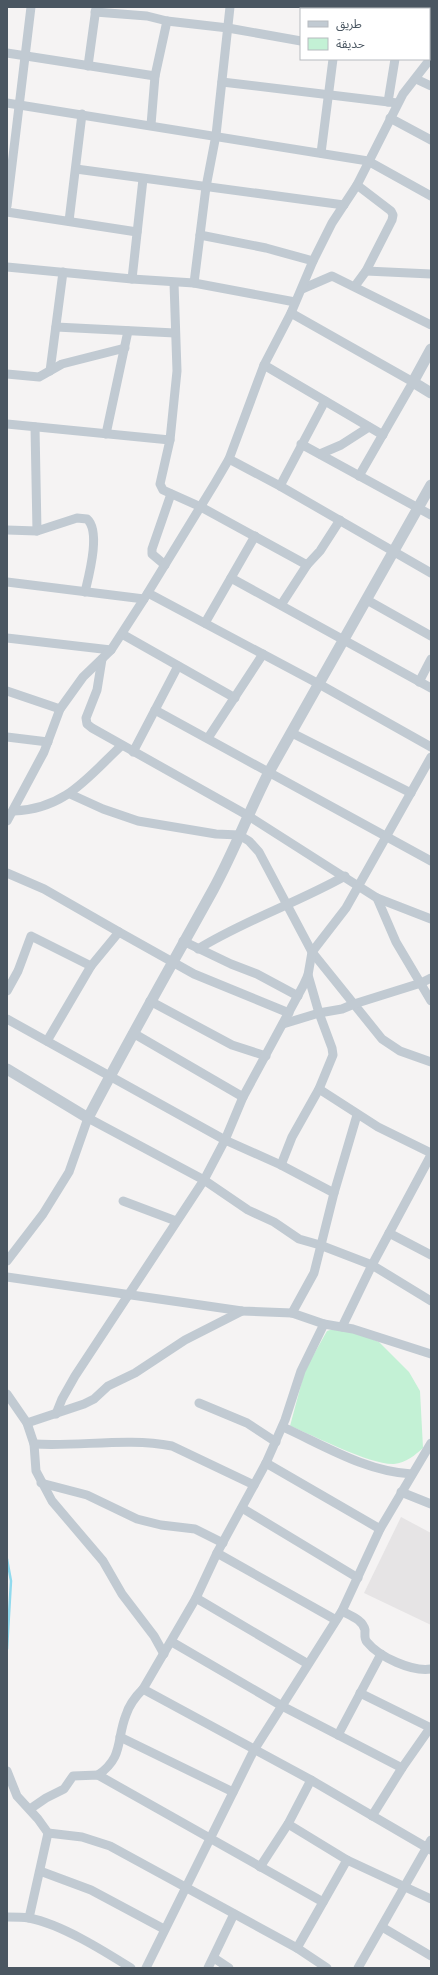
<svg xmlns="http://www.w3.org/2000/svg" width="438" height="1975" viewBox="0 0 438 1975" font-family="Inter,'Noto Sans Arabic',sans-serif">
  <rect width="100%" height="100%" fill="#f5f3f3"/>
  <!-- education -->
  <path fill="#e6e4e5" d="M401,1517l30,16v92l-67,-32z"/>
  <!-- green -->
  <path fill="#c3f1d5" d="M336,1328l28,8 15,6 30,30 11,19 3,57c-8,7 -17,15 -29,16 -24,1 -79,-28 -104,-38l15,-56 22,-39z"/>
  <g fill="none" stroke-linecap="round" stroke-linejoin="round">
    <!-- stream -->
    <path stroke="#90daee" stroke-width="2.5" d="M7,1559l4,22 -4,68"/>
    <!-- minor -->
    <g stroke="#c1cad2" stroke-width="9">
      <path d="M339,9l1,-2"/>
      <path d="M398,9v-2"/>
      <path d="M95,12l52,4 20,5 61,7 73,13"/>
      <path d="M7,53l148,23"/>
      <path d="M88,66l8,-58"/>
      <path d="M416,79l15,7"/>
      <path d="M222,82l175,21"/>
      <path d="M388,102l7,-43"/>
      <path d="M7,103l361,58 63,35"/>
      <path d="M390,118l41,22"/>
      <path d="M151,125l4,-49 12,-55"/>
      <path d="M321,153l12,-94"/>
      <path d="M76,169l268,36"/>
      <path d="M7,206l24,-199"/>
      <path d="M7,212l130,20"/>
      <path d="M69,221l13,-107"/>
      <path d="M200,235l66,13 47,13"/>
      <path d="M7,267l125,12 62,4 101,19"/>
      <path d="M366,271l65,3"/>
      <path d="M132,279l11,-100"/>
      <path d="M174,283l3,88 -7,69 -10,44 3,6 38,17 106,58"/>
      <path d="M194,283l12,-96 10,-52 14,-128"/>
      <path d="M355,286l11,-15 26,-51 1,-5 -2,-4 -34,-26"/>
      <path d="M302,289l30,-13 99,49"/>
      <path d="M291,313l122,69 -54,94"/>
      <path d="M56,327l119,6"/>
      <path d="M264,365l119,70"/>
      <path d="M50,371l13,-99"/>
      <path d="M7,374l32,3 23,-13 63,-16"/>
      <path d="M7,424l163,16"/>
      <path d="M35,427l2,104"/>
      <path d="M106,434l22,-103"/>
      <path d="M301,444l130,71"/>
      <path d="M320,454l21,-9 28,-18"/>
      <path d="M229,459l51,27 151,87"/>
      <path d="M280,486l45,-85"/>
      <path d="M7,530l30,1 40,-13 10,1c14,12 2,56 -2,73"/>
      <path d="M165,565l-13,-11v-5l19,-55"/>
      <path d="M231,578l200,110"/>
      <path d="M7,582l137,17"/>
      <path d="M148,593l171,91 112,63"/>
      <path d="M367,600l64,36"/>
      <path d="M281,605l26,-40 13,-14 20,-31"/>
      <path d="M205,623l50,-87"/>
      <path d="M122,634l113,64"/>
      <path d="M7,638l104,12"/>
      <path d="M102,659l-5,31 -11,28 1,6 5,4 155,87 130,83 54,21"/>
      <path d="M419,682l12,-23"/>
      <path d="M7,691l53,18"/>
      <path d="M155,710l276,151"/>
      <path d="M292,733l119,60"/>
      <path d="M7,737l41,5"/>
      <path d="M208,738l55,-84"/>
      <path d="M133,752l45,-86"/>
      <path d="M70,794l33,15 35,12 78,13 23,1 10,6 10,11 53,100 70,87 18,12 31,11"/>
      <path d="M14,811c51,-2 73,-33 107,-65"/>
      <path d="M7,821l37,-69 16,-43 23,-32 28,-27 33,-51 71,-116 14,-24 35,-94 27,-52 22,-52 19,-38 25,-38 46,-91 28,-36"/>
      <path d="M7,873l37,16 75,43"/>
      <path d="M377,898l19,44 35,59"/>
      <path d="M183,941l48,23 26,10 41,22"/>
      <path d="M198,949c47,-29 99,-46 147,-73"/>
      <path d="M7,991l11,-20 13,-35 60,30"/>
      <path d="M150,1001l82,44 34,11"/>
      <path d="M7,1019l218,121 56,25 53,28"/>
      <path d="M283,1024l36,-11 23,-4 12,-5 67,-21 10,-5"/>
      <path d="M47,1041l44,-75 28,-34 75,42 95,39"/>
      <path d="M319,1089l59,38 53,26"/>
      <path d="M243,1097l60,-111 5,-11 4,-23 34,-44 85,-151"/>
      <path d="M281,1165l11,-28 27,-48 14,-34 -1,-7 -13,-35 -11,-38"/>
      <path d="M123,1201l53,20"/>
      <path d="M389,1233l42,22"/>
      <path d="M7,1261l36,-47 26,-42 19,-54 116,62 44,30 26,12 25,17 21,6 52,20 59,36"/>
      <path d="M7,1277l235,34 50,2 32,11 29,5 78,25"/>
      <path d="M292,1313l22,-40 20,-80 23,-78"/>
      <path d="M342,1327l30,-62 59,-110"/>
      <path d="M7,1394l20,29 7,21 2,27 16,30 51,60 19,33 32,42 10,18"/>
      <path d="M199,1403l48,20 29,19"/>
      <path d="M56,1414l6,-15 13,-23 129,-196 21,-40 18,-43 -110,-64"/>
      <path d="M27,1423l57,-19 10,-5 14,-13 27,-13 50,-33 57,-29"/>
      <path d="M283,1427c40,18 83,45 129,47"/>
      <path d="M34,1444c45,3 93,-7 138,2l82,39"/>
      <path d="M266,1463l114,66"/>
      <path d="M41,1483l46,12 50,24 24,6 34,4 28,14"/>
      <path d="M401,1492l30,12"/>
      <path d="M242,1508l116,70"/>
      <path d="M217,1553l119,67"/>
      <path d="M196,1598l112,66"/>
      <path d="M342,1611c9,5 21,9 23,19 0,5 -1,9 2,12 12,15 45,30 64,27"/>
      <path d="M172,1642l110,64 120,62"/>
      <path d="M143,1689l168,91 120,70"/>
      <path d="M360,1693l71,35"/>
      <path d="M338,1735l43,-81"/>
      <path d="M120,1737l113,55"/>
      <path d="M7,1771l10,25 21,23 10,14 -19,85"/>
      <path d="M98,1775c26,-18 18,-35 28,-60 3,-10 10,-19 17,-26l53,-91 21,-45 49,-90 19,-43 16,-49 23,-47"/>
      <path d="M30,1809l16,-11 18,-9 9,-13 25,-1 225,127"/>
      <path d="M372,1816l30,-48 28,-40"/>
      <path d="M288,1824l59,36 84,39"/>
      <path d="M48,1833l34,4 28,9 187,102 30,20"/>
      <path d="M260,1867l28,-43 23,-44"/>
      <path d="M40,1871l51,19 73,39"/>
      <path d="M7,1917c7,0 15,0 22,1 32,6 75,33 102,50"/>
      <path d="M382,1927l49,29"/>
      <path d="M297,1948l50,-88"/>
      <path d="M214,1958l15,10"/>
      <path d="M146,1968l108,-218 88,-139 38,-82 51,-86"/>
      <path d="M208,1968l26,-54"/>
      <path d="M358,1968l73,-128"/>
    </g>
    <!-- tertiary -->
    <g stroke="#c1cad2" stroke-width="11">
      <path d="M431,349l-18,33 18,11"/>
      <path d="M7,1069l81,49c40,-77 83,-152 125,-228 21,-38 36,-79 56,-118l162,-287"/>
    </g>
  </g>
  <!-- border -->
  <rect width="438" height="1975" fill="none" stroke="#4a5661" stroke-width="16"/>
  <!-- legend -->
  <rect x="300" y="8" width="130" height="52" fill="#ffffff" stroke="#b7bbc0"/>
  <rect x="308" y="21" width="20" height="6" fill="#c1cad2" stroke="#b7bbc0"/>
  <text x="336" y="28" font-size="12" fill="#4a5661">طريق</text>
  <rect x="308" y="38" width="20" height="12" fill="#c3f1d5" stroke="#b7bbc0"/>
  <text x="336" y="48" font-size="12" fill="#4a5661">حديقة</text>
</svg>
